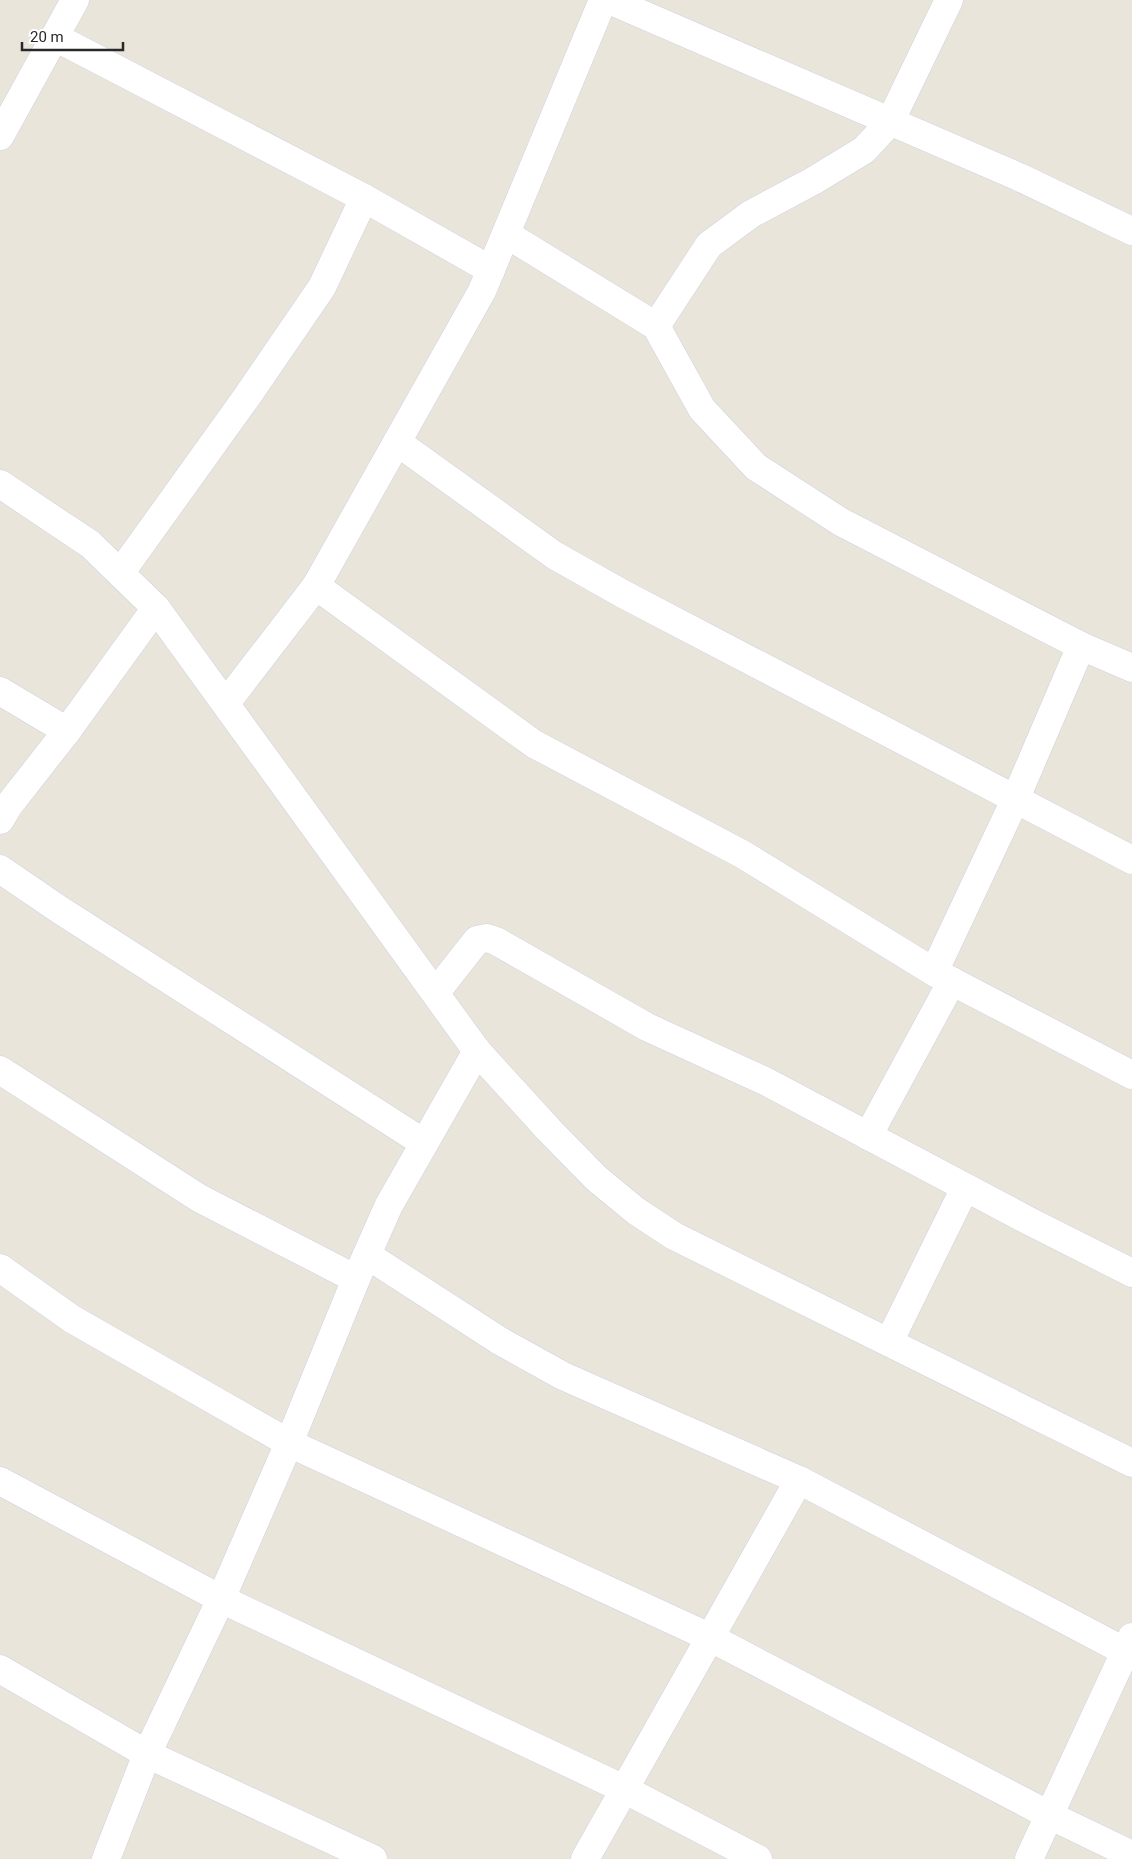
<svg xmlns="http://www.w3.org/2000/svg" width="1132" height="1859" viewBox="0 0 1132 1859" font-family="Roboto,sans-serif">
  <rect width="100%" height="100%" fill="#e9e5db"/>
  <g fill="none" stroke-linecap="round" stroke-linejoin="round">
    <!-- minor casing -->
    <g stroke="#d0d1e0" stroke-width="29">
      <g id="minor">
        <path d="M609,0l410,177 113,54"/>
        <path d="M55,37l309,161"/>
        <path d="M0,136l75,-136"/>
        <path d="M506,234l150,92 46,83 54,58 85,55 240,124 51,22"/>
        <path d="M656,326l53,-81 42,-31 62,-33 51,-31 26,-28 59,-122"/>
        <path d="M397,442l157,113 69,39 509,266"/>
        <path d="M0,484l90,60 66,64 321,443 72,79 47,48 40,33 38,25 458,227"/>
        <path d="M121,572l125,-174 76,-111 42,-89 127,72"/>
        <path d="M316,586l218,158 208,110 192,118 198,103"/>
        <path d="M0,691l67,40"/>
        <path d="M226,703l90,-117 166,-295 121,-291"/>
        <path d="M0,820l9,-15 58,-74 89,-123"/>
        <path d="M0,869l60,41 364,233"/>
        <path d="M934,972l81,-172 66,-154"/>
        <path d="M436,992l41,-52 10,-2 9,3 151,86 120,55 262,139 103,52"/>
        <path d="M0,1070l199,128 157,81"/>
        <path d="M868,1136l84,-155"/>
        <path d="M367,1255l133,86 63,35 236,104 333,175"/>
        <path d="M0,1268l72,51 217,124 420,194 340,178 83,40"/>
        <path d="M889,1342l76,-154"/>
        <path d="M0,1481l221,118 403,190 134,70"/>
        <path d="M0,1669l147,85 226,105"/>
        <path d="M106,1859l41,-105 74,-155 68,-156 67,-164 33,-74 88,-154"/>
        <path d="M585,1859l214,-379"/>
        <path d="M1029,1859l103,-222"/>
      </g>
    </g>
    <!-- minor -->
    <use href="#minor" stroke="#fff" stroke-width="28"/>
  </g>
  <!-- scale -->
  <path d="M22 42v8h101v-8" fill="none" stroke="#282828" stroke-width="2.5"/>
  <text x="30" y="42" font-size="15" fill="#282828" stroke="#ffffff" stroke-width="4" paint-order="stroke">20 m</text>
</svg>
